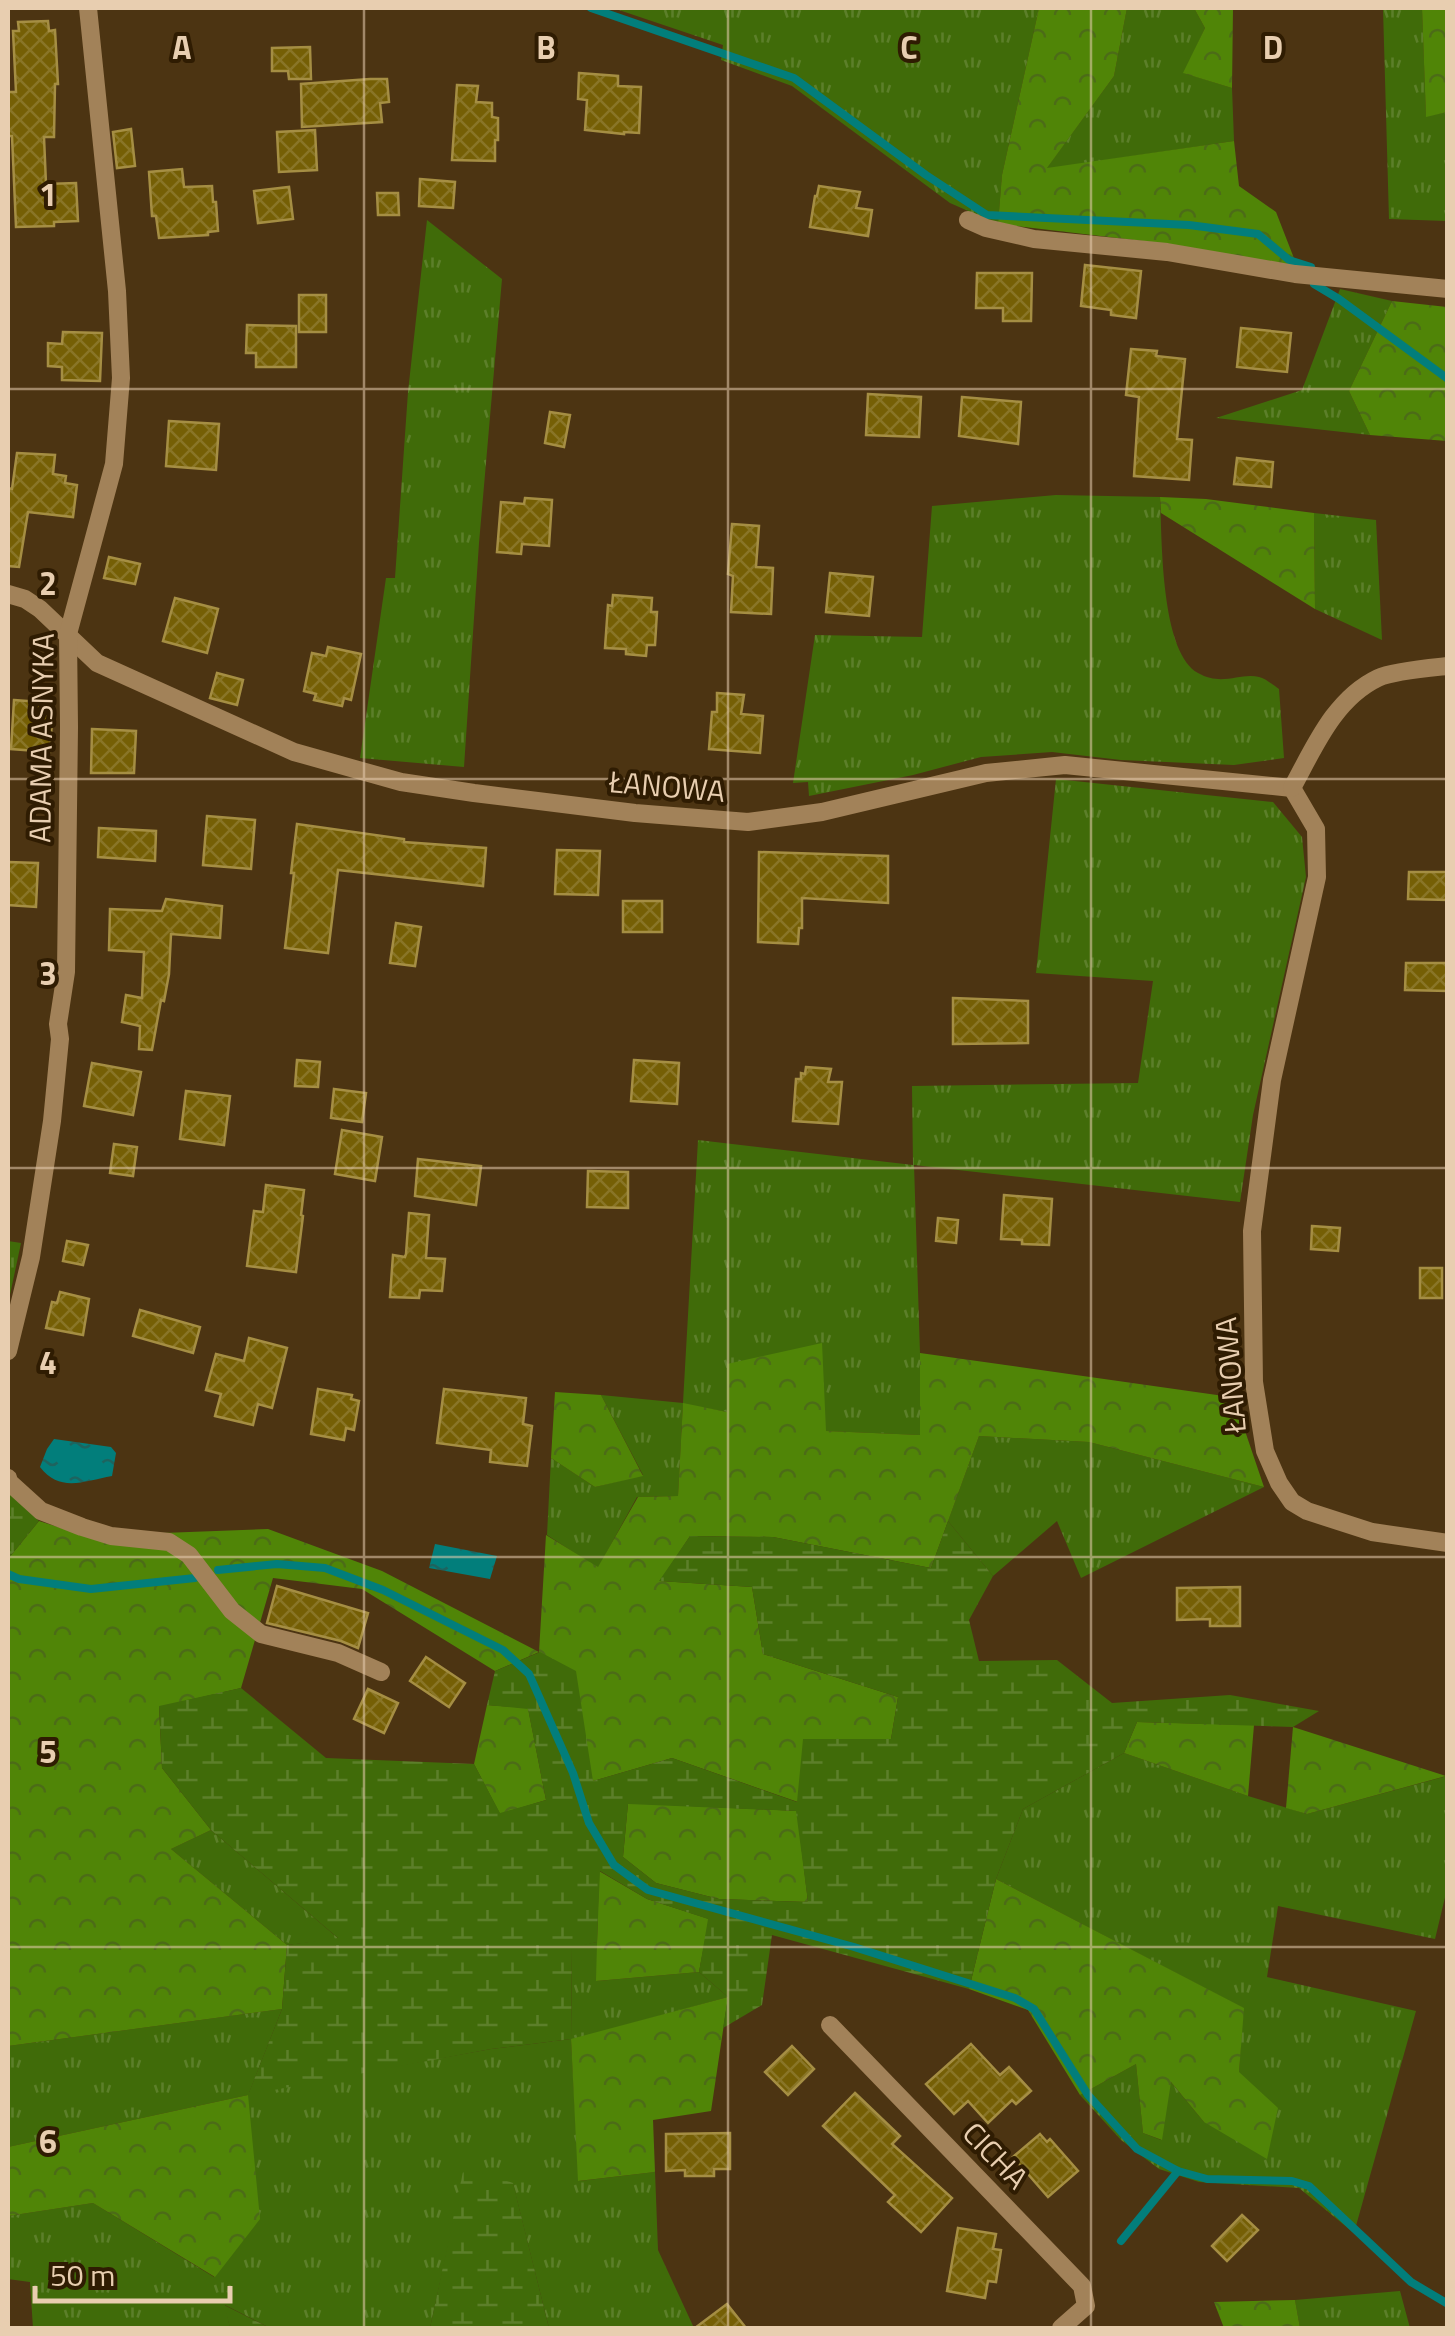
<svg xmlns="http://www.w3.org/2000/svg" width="1455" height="2336" viewBox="0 0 1455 2336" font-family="'Titillium Web',sans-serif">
  <defs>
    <pattern id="grass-tufts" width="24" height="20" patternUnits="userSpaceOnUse" patternTransform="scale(2.5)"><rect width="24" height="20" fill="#406b09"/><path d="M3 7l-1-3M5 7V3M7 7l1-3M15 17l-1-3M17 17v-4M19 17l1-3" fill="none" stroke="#5c7f2a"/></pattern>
    <pattern id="forest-crowns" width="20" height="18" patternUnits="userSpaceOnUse" patternTransform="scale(2.5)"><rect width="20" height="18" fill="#508507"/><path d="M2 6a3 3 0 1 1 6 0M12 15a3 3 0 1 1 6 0" fill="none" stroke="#4c6c17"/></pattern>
    <pattern id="wetland-marsh" width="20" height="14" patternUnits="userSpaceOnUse" patternTransform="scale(2.5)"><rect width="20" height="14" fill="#406b09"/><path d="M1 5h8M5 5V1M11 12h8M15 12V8" fill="none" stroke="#5c7f2a"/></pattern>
    <pattern id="water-ripples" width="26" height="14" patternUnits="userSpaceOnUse" patternTransform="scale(2.5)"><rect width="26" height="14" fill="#027e7b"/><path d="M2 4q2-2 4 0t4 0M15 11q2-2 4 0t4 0" fill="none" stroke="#1d645f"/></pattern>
    <pattern id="building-cross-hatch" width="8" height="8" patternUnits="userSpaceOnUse" patternTransform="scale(2.5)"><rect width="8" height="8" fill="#755f05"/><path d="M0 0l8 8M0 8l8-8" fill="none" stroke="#897527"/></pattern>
  </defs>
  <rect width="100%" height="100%" fill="#4c3412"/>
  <!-- grass -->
  <g fill="url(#grass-tufts)">
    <path d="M613,8h426l-37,167 -4,49 -48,-21 -158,-117 -71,-26 2,-15z"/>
    <path d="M1127,8h67l11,20 -21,45 48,15 2,53 -188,28 68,-93z"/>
    <path d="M1383,8h39l4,108 21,-4v109l-58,-2z"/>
    <path d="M427,220l75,59 -23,264 -15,224 -104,-9 26,-180h9l13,-186z"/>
    <path d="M1340,289l52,12 -43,90 21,44 -154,-17 86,-28z"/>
    <path d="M1056,495l104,2c2,40 0,155 38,176 24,14 43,-1 61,4 6,1 14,8 20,12l5,69 -50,7 -113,-5 -69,-8 -71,5 -68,18 -104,21 -1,-14 -15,1 22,-148 107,2 10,-131z"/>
    <path d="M1314,513l62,7 6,120 -67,-31z"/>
    <path d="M1056,779l217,23 29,35 4,40 -53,238 -13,87 -326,-37 6,188v82l-95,-4 -98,-67v48l-44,-8 -5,92 -41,1 -39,71 -51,-33 4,-77 44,29 48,-12 -42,-80 82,8 15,-263 215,25 -1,-79 226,-3 15,-102 -117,-8z"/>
    <path d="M8,1241l13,2 -13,61z"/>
    <path d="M979,1436l110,6 175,45 -183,91 -24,-57 -64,55 -45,-55z"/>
    <path d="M1124,1753l124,43 59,18 140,-38v113l-12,50 -157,-33 -11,71 149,34 -62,222 -55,-45 -100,-6 -40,-13 -38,-29 -41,-45 56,-31 7,69 18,7 9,-59 34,41 35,-50 4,-64 -247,-129 27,-70z"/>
    <path d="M211,1830l128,109 -52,6 -116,-96z"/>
    <path d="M597,1942v39l102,-9 29,25 -157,43 8,141 76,-9 3,78 36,78h-145l-36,-144 -48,-16 -35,160h-160l-45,-23 5,23h-197l-3,-46 -22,-3v-63l85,-13 121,74 34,-182 -240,52v-101l274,-37 -33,84 242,-44 80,-10 1,-92z"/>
    <path d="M1400,2291l10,37h-110l-5,-28z"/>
  </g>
  <!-- forest -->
  <g fill="url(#forest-crowns)">
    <path d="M1039,8h88l-13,68 -67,92 187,-27 5,45 37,26 21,54 -129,-22 -170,-20 4,-49z"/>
    <path d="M1194,8h39l-1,80 -49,-15 22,-45z"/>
    <path d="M1422,8h25l1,5 -1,99 -21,5z"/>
    <path d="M1392,301l55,6v134l-77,-6 -21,-44z"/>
    <path d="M1160,497l46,2 108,14 1,96 -154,-96z"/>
    <path d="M822,1343l4,88 94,4v-82l318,45 5,27 21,62 -175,-45 -110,-6 -48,132 -158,-31 -83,-1 -30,45 92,6 11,67 135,43 -7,42 -93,63 -126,-44 -79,23 -54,-129 -44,19 -133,-82 -89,-11 -32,110 -82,19 3,61 49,62 -40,19 116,96 -5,64 -274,37v-487l31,-38 73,23 24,-10 132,-5 114,42 157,81 7,-117 52,32 40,-70 40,-1 5,-93 44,9v-48z"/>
    <path d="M555,1392l46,3 42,81 -48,11 -44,-29z"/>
    <path d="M487,1705l41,3 18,92 -46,14 -26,-50z"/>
    <path d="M1137,1722l117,3 -6,71 -124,-43z"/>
    <path d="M1293,1727l153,49 -139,38 -21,-6z"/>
    <path d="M628,1803l169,8 11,91 -89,-3 -63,-16 -33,-26z"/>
    <path d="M599,1871l48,28 62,20 -10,53 -103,9z"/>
    <path d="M996,1879l248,129 -5,64 39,36 -11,51 -63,-37 -33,-40 -9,58 -19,-7 -7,-69 -56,31 -52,-85 -59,-21z"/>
    <path d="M728,1997l-17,114 -58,9 2,52 -77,9 -7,-142z"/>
    <path d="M248,2095l12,124 -45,58 -122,-74 -85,13v-69z"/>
    <path d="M1295,2300l5,28h-76l-10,-26z"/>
  </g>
  <!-- wetland -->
  <g fill="url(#wetland-marsh)" fill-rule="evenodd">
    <path d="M8,1491l31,30 -31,38z"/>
    <path d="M948,1521l45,55 -24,44 10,41 78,-1 55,43 118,-8 89,16 -26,16 -156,-5 -13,31 -101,56 -27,70 -27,110 -197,-54 -10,70 -39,23 5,-31 -29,-25 9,-53 -61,-20 -47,-28 -3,71 -25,6 -1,91 -80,10 -243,46 34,-86 5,-64 51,-7 -127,-108 -49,-62 -3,-62 82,-18 85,70 148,6 26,49 46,-13 -18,-91 -41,-4 8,-34 45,-19 36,19 17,110 79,-23 125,44 6,-63h88l7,-42 -135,-43 -11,-67 -93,-6 31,-45 83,1 158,31zM628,1804l168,7 12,91 -89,-3 -63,-16 -33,-26z"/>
    <path d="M464,2167l49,16 36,145h-119z"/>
    <path d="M224,2305l46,23h-40z"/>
  </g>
  <!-- water -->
  <g fill="url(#water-ripples)">
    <path d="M54,1439l57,8 5,6 -4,23c-28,5 -52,17 -72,-9l7,-18z"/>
    <path d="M435,1544l62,12 -7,23 -61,-11z"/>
  </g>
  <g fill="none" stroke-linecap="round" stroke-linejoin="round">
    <!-- stream -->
    <g stroke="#027e7b" stroke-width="8">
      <path d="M591,8l203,70 132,97 61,40 202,10 69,9 31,26 22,7"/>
      <path d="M1314,284l25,15 109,80"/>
      <path d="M218,1570l59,-6 48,4 58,22 120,60 26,24 44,99 16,50 25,42 34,25 206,57 161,51 19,11 54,86 49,54 41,22 29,8 85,2 17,5 102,96 37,22"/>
      <path d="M8,1574l11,5 72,10 104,-11"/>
      <path d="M1121,2241l57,-70"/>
    </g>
  </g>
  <!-- building -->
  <g fill="url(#building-cross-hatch)" stroke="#a58e43" stroke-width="2.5">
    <path d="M48,21l1,10 6,-1 3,54h-3l-1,53h-10l2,47 30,-1 2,38 -24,1v4l-38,1 -4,-91h-4v-44h8l-3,-61h6l-1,-9z"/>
    <path d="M310,47l1,32h-22l-1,-8h-16v-23z"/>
    <path d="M579,73l39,3v10l23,1 -2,46 -15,-1v2l-39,-4 2,-30 -9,-1z"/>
    <path d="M370,79h17l2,23 -9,1 2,19 -80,5 -1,-43z"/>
    <path d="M457,85l21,1 -2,16 16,1v14l6,1v22h-3v21l-43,-1z"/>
    <path d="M131,129l4,37 -18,2 -4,-36z"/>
    <path d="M315,130l2,40 -38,2 -2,-40z"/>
    <path d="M182,169l2,18 28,-1 1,16h3l2,29 -10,1v3l-49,3 -3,-22h-4l-3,-44z"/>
    <path d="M420,179l35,3 -2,26 -34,-2z"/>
    <path d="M819,186l41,6 -4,16 16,2 -4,26 -58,-9 5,-31h2z"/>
    <path d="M289,187l4,32 -35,4 -4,-32z"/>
    <path d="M377,193h21l1,22h-21z"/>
    <path d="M1085,265l56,6 -5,47 -25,-3v-5l-30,-4z"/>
    <path d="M977,273h55l-1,48h-28v-13h-27z"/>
    <rect x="299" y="295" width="27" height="37"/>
    <path d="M247,325l49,1v41h-40v-14h-10z"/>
    <path d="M1241,328l50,5 -4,39 -50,-5z"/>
    <path d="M63,332l39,1 -2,48 -38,-1v-13l-14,-1v-23l14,1z"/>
    <path d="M1131,349l26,2 -1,5 29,3 -8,80 15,1 -3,40 -55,-4 5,-79 -13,-2z"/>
    <path d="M868,394l53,3 -2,40 -53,-2z"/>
    <path d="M962,397l59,5 -3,42 -59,-8z"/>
    <path d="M550,412l20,3 -6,32 -19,-4z"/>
    <path d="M169,421l50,3 -3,46 -50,-4z"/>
    <path d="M17,453l38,2 -2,19 13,2 -1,7 12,2 -4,32 -45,-5 -9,55 -11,-1v-78l4,1z"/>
    <path d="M1237,458l36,4 -2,25 -37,-3z"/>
    <path d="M525,498l27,2 -3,46 -27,-2 -1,10 -24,-2 4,-50 23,2z"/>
    <path d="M732,524l27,2 -3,41 17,1 -2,46 -40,-2 2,-36 -5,-2z"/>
    <path d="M109,557l31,7 -5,20 -31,-6z"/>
    <path d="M830,573l43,4 -4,39 -43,-4z"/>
    <path d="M613,595l39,3 -1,14h6l-2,33h-8l-1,11 -20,-2v-5l-21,-1 3,-43 4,1z"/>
    <path d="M175,598l43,11 -11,44 -44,-12z"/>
    <path d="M328,647l33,7 -10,46 -7,-2 -2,8 -28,-6 2,-6 -12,-3 8,-38 14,3z"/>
    <path d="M217,673l26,7 -6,25 -27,-7z"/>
    <path d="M717,693l27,2 -3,19 22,2 -3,37 -51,-4 3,-37h5z"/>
    <path d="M14,700l39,3 -3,49 -39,-3z"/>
    <path d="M92,729l44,2 -2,42h-43z"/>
    <path d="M207,816l48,4 -4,49 -48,-4z"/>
    <path d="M297,824l107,15v3l82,6 -3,38 -145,-16 -10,83 -43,-5 9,-75h-3z"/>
    <path d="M99,828l57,3 -1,30 -57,-4z"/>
    <path d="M557,850l43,1 -2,44 -43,-1z"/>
    <path d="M759,852l129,4v47l-86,-5v30h-3l-1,16 -40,-2z"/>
    <path d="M8,862l30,1 -2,44 -28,-2z"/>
    <path d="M1409,872h39v28l-40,-1z"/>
    <path d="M166,899l56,7 -2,32 -49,-4 -2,40 -5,27 -3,-1 -9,50 -13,-1 1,-23 -18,-4 4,-27 16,3 2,-46 -35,-2 1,-41 52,2z"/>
    <rect x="623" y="901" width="39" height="31"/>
    <path d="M396,923l25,4 -6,39 -25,-3z"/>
    <path d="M1406,963h42v28l-43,-1z"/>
    <path d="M953,998l75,3v42l-75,1z"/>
    <path d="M297,1060l23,2 -2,25 -23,-1z"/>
    <path d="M634,1060l45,3 -2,41 -46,-3z"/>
    <path d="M92,1063l49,9 -8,43 -49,-9z"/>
    <path d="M806,1067l25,2 -3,13h14l-4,42 -45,-3 3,-42h5v-6l4,1z"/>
    <path d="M334,1089l32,4 -4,29 -31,-4z"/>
    <path d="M186,1091l44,5 -6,49 -44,-6z"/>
    <path d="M342,1130l40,7 -7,44 -40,-7z"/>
    <path d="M114,1144l23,3 -4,29 -23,-3z"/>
    <path d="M418,1159l63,7 -5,39 -61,-9z"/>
    <path d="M588,1171l40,1v36l-41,-1z"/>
    <path d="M266,1185l38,5 -3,25 2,1 -7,56 -49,-6 7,-55 9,1z"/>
    <path d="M1004,1195l48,4 -3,46 -27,-1v-4l-21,-1z"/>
    <path d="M409,1213l20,2 -3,43 19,1 -3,32 -22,-1 -1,8 -29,-1 3,-42 12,2 1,-3z"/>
    <path d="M938,1218l20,2 -2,23 -20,-2z"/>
    <path d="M1312,1226l28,2 -2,23 -27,-2z"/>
    <path d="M67,1241l21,4 -5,20 -20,-4z"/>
    <rect x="1420" y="1268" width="22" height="30"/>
    <path d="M60,1292l29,7 -6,36 -37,-7 6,-26 5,1z"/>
    <path d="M140,1310l60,17 -7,26 -60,-17z"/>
    <path d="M249,1338l38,10 -15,60 -14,-4 -5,21 -38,-9 6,-22 -15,-4 10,-36 28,7z"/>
    <path d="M318,1389l34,6 -1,4 8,2 -5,29 -8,-2 -2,12 -33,-6z"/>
    <path d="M444,1389l82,9 -3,26 9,2 -5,40 -37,-4 1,-12 -54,-7z"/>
    <path d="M277,1586l91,27 -10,35 -17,-7 -74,-18z"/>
    <path d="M1240,1587v39h-30v-7l-33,1v-32z"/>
    <path d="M426,1657l39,26 -16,24 -39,-26z"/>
    <path d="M368,1689l30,14 -14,30 -30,-14z"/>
    <path d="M971,2044l29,31 9,-8 22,24 -15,13 -4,-4 -24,23 -20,-22 -14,13 -28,-30z"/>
    <path d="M792,2046l22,23 -26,26 -23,-23z"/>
    <path d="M855,2093l45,43 -8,8 60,54 -31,34 -33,-30 7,-7 -72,-69z"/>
    <path d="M730,2133v36h-16v7h-29v-6l-19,1v-37z"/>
    <path d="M1040,2134l7,8 3,-3 28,32 -30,26 -35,-40z"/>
    <path d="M1242,2215l16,15 -31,31 -15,-15z"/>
    <path d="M958,2228l38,6 -3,15 8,1 -5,32 -8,-1 -3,17 -38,-7z"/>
    <path d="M727,2304l19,24h-51z"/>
  </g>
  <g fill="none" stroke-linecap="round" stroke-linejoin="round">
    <!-- minor -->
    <g stroke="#a28259" stroke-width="18">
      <path d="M968,220l18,8 48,11 133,13 128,22 153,15"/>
      <path d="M8,594l17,5 15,10 57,54 197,89 107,30 73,11 161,20 113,9 74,-10 164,-39 79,-8 227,23"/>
      <path d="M1292,788l24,41 1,48 -45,203 -20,151 2,151 11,69 14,32 13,19 15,9 65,21 76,11"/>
      <path d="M1292,788c22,-40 42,-89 86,-110 15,-7 51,-10 70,-12"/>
      <path d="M8,1351l23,-94 21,-136 8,-82 -2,-15 8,-52 3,-245 -1,-93 46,-170 7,-86 -4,-87 -29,-283"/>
      <path d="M8,1478l1,4 32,29 41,16 29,9 58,6 20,13 43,56 29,23 77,19 43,19"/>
      <path d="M830,2025l252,261 4,20 -25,22"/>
    </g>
  </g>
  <!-- grid -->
  <path fill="none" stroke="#e8ceb0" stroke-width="2.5" stroke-opacity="0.55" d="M364,8v2320M728,8v2320M1091,8v2320M8,389h1440M8,779h1440M8,1168h1440M8,1557h1440M8,1947h1440"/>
  <g text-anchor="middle" stroke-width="8" stroke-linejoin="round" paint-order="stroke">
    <!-- street labels -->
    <g font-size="30" fill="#e8ceb0" stroke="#2f1c02">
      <text transform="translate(42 738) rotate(-89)" y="10">ADAMA ASNYKA</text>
      <text transform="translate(667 787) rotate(5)" y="10">ŁANOWA</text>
      <text transform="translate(1231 1375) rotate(-95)" y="10">ŁANOWA</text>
      <text transform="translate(995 2156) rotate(46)" y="10">CICHA</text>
    </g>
  </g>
  <g font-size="32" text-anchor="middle" font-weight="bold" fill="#e8ceb0" stroke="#2f1c02" stroke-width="8" stroke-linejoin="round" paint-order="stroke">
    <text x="182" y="59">A</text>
    <text x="546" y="59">B</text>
    <text x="909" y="59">C</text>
    <text x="1273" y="59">D</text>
    <text x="48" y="206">1</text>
    <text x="48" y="595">2</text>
    <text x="48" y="985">3</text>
    <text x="48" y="1374">4</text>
    <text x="48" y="1763">5</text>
    <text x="48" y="2153">6</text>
  </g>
  <!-- border -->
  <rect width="1455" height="2336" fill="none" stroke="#e8ceb0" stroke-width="20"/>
  <!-- scale -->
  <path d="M35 2286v15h195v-15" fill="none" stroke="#e8ceb0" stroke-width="5"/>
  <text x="50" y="2286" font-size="30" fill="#e8ceb0" stroke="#2f1c02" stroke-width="8" paint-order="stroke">50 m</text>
</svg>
